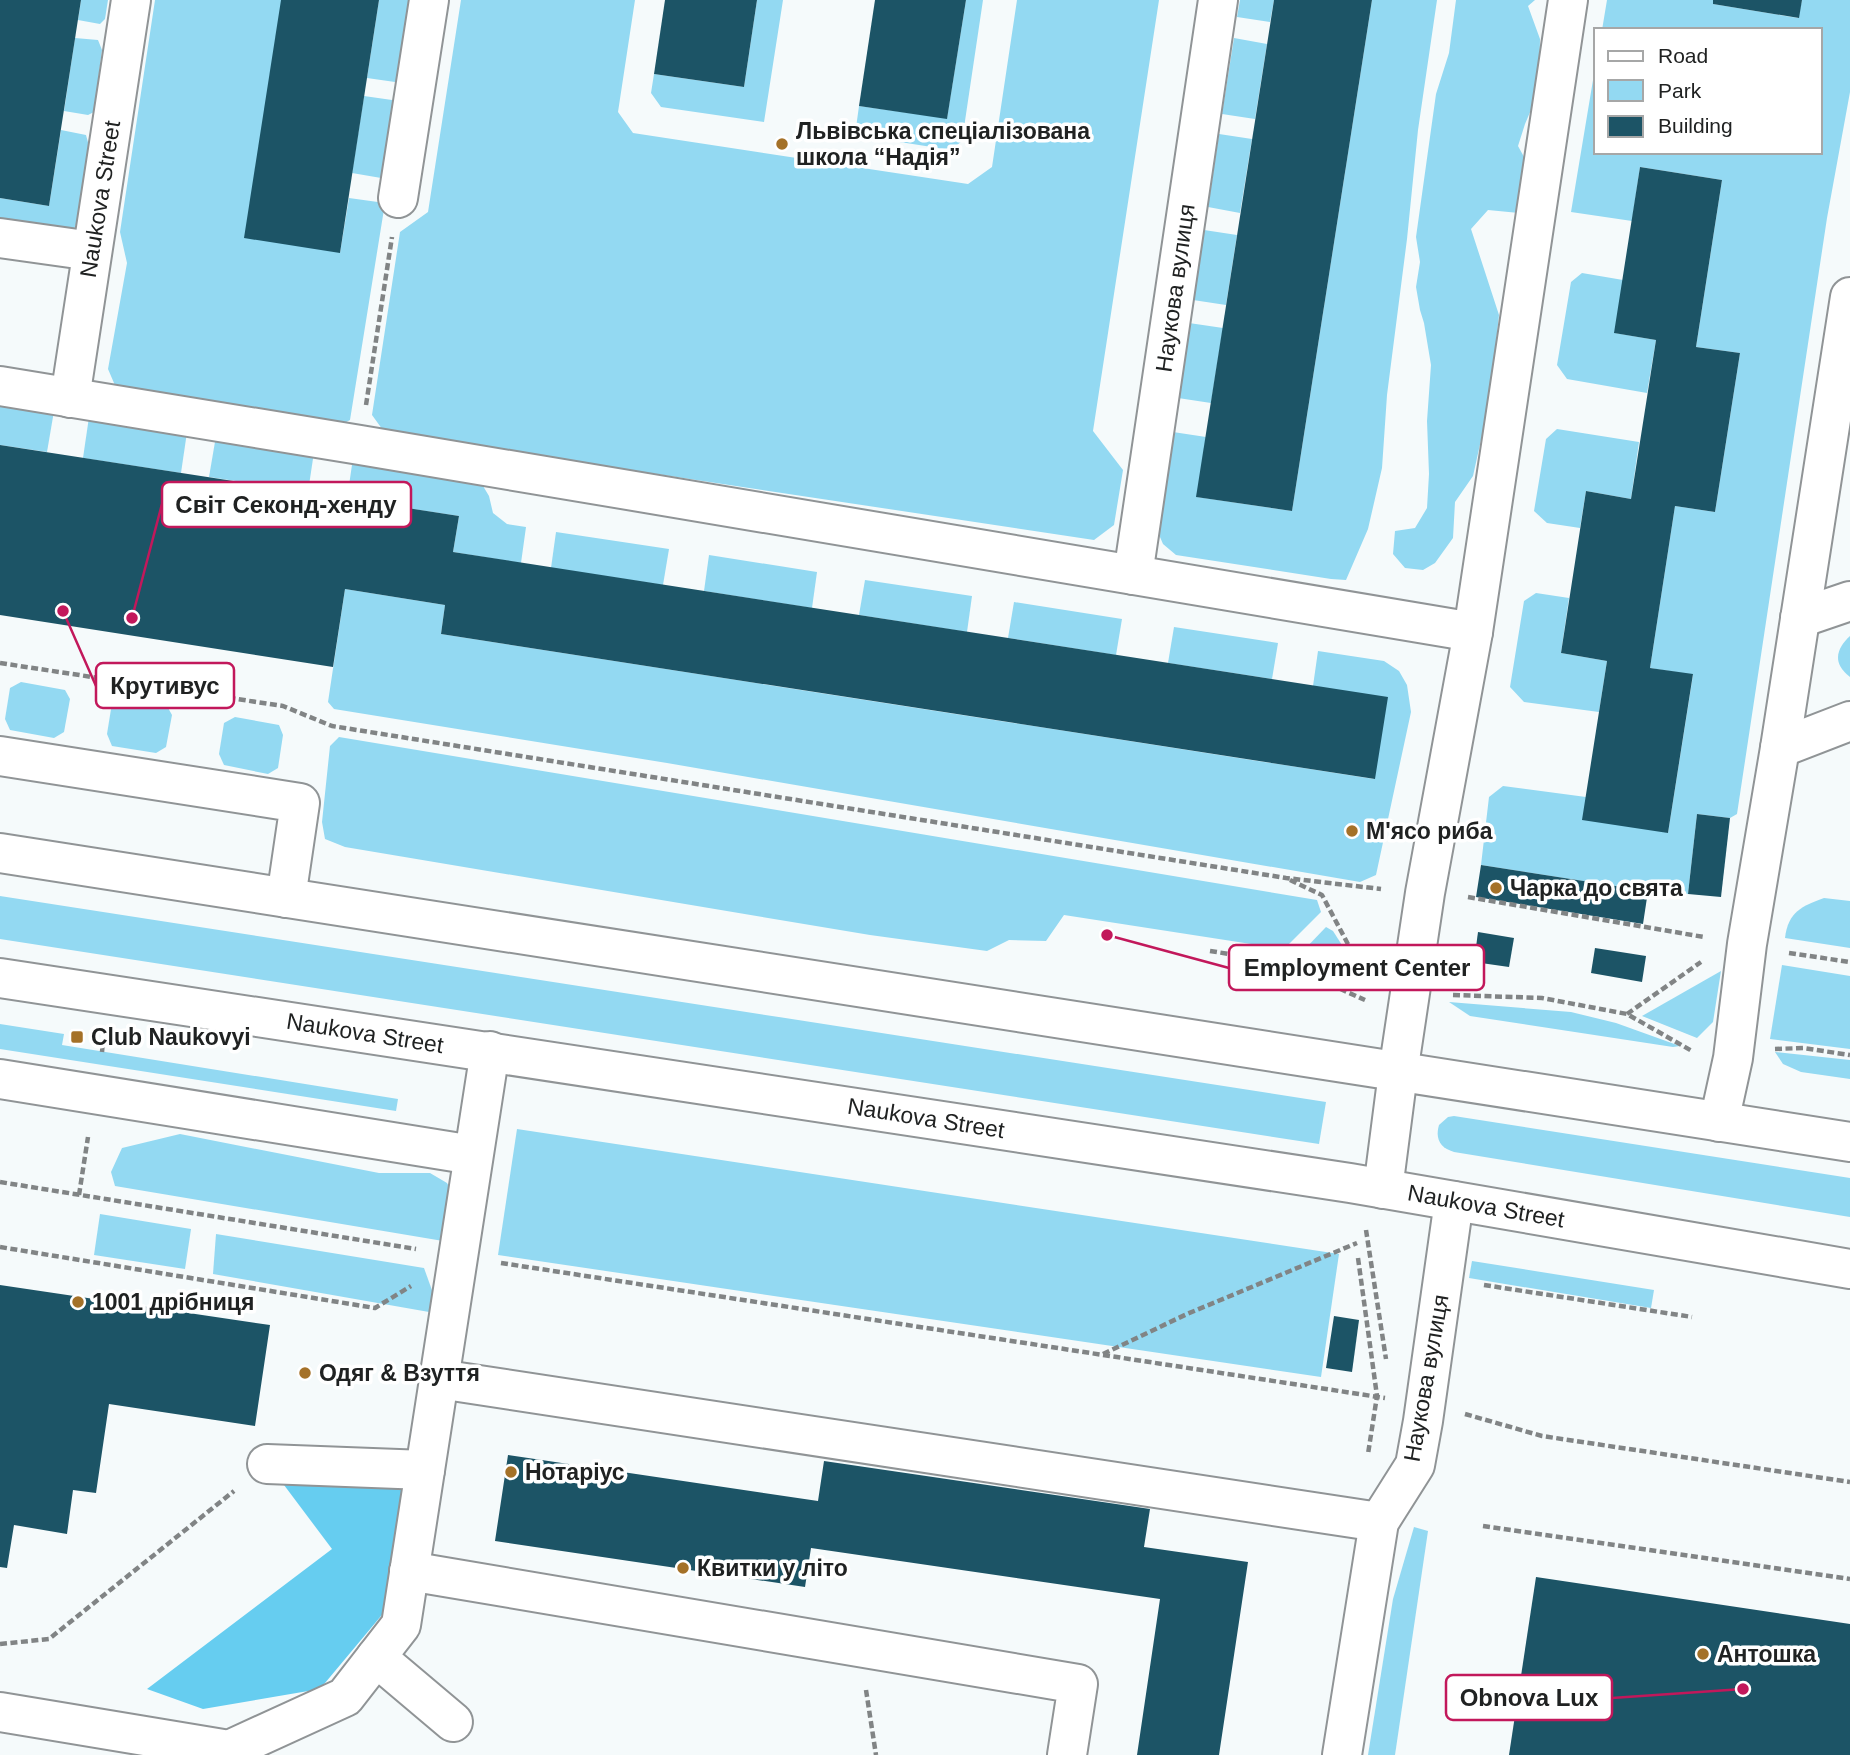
<svg xmlns="http://www.w3.org/2000/svg" width="1850" height="1755" viewBox="0 0 1850 1755" font-family="Helvetica,sans-serif">
  <rect width="100%" height="100%" fill="#f5fafb"/>
  <!-- green -->
  <g fill="#93d9f2">
    <path d="M81,0h27l-3,19 -5,5 -22,-4z"/>
    <path d="M155,0h126l59,253 9,-55 36,5 -35,217 -13,7 -220,-37 -9,-21 19,-106 -7,-31z"/>
    <path d="M379,0h36l-13,83 -35,-5z"/>
    <path d="M461,0h174l-17,112 15,21 335,51 24,-17 25,-167h142l-66,431 30,39 -9,55 -20,15 -709,-107 -13,-18 28,-183 28,-20z"/>
    <path d="M757,0h26l-19,122 -103,-15 -10,-14 3,-19 90,13z"/>
    <path d="M966,0h17l-21,141 -11,9 -96,-15 4,-29 88,12z"/>
    <path d="M1240,0h34l-4,22 -33,-5z"/>
    <path d="M1372,0h65l-19,130 -11,109 -20,156 -5,73 -14,61 -22,51 -15,-1 -155,-24 -13,-11 -6,-14 16,-98 33,5 -9,60 95,14z"/>
    <path d="M1456,0h79l-7,6 12,33 -1,52 -14,33 -7,22 10,18 -9,49 -31,-3 -17,19 28,86 -9,84 -17,77 -18,26 -2,36 -18,25 -12,7 -18,-2 -12,-14 2,-23 20,-3 12,-20 2,-34 -2,-53 4,-56 -7,-42 -4,-13 -4,-23 4,-25 -4,-25 20,-143 13,-41z"/>
    <path d="M1607,0h106v4l85,14 4,-18h48v92l-23,126 -90,596 -7,4 -33,-4 -9,80 -40,-3 -167,-26 8,-68 14,-11 83,11 82,36 25,-158 -43,-7 25,-162 40,6 25,-159 -44,-6 26,-167 -82,-13 -8,54 -61,-9 25,-150v90h224v-122h-218z"/>
    <path d="M75,38l23,2 4,10 -8,62 -6,3 -24,-4z"/>
    <path d="M1234,38l33,6 -12,75 -33,-5z"/>
    <path d="M364,96l35,5 -12,78 -35,-6z"/>
    <path d="M61,130l25,5 3,11 -8,67 -7,16 -74,-5v-26l49,8z"/>
    <path d="M1219,134l33,5 -12,74 -32,-6z"/>
    <path d="M1204,230l33,5 -11,70 -33,-5z"/>
    <path d="M1582,273l41,7 -8,53 41,7 -9,53 -80,-14 -10,-14 14,-83z"/>
    <path d="M1189,323l34,5 -12,75 -33,-5z"/>
    <path d="M0,403l54,8 -7,41 -47,-7z"/>
    <path d="M89,417l98,15 -6,41 -98,-15z"/>
    <path d="M1557,429l82,13 -8,57 -45,-8 -6,37 -33,-5 -13,-12 12,-72z"/>
    <path d="M216,436l98,16 -6,40 -99,-15z"/>
    <path d="M353,458l127,23 9,15 4,17 14,11 19,3 -5,36 -68,-11 6,-36 -112,-17z"/>
    <path d="M556,532l113,17 -6,36 -112,-17z"/>
    <path d="M709,555l108,17 -5,36 -108,-17z"/>
    <path d="M865,580l107,16 -5,36 -108,-17z"/>
    <path d="M345,589l100,16 -4,29 933,145 -61,-93 5,-35 66,10 15,10 8,14 4,27 -35,163 -16,7 -693,-119 -333,-54 -6,-7z"/>
    <path d="M1536,593l33,5 -8,55 46,8 -8,51 -75,-10 -14,-15 14,-86z"/>
    <path d="M1014,602l108,17 -6,36 -108,-17z"/>
    <path d="M1174,627l104,16 -6,36 -104,-16z"/>
    <path d="M1850,636v41c-17,-13 -15,-27 0,-41z"/>
    <path d="M21,682l44,8 5,9 -6,33 -10,6 -44,-8 -5,-11 5,-31z"/>
    <path d="M123,697l44,9 5,9 -6,32 -10,6 -44,-7 -5,-12 5,-31z"/>
    <path d="M235,717l44,8 4,10 -5,33 -10,6 -44,-9 -5,-11 5,-31z"/>
    <path d="M339,737l978,163 4,12 -37,37 -220,-34 -18,26 -37,-1 -22,11 -117,-16 -525,-88 -20,-8 -3,-17 8,-76z"/>
    <path d="M0,896l1326,206 -7,42 -1319,-205z"/>
    <path d="M1824,898l26,3v47l-65,-10c3,-26 17,-32 39,-40z"/>
    <path d="M1326,927l7,4 30,47 -10,6 -49,-24 -2,-8z"/>
    <path d="M1782,965l68,11v73l-80,-10z"/>
    <path d="M1721,971l-8,51 -16,16 -55,-22z"/>
    <path d="M1449,1002l122,10 45,11 64,23 -7,1 -203,-31z"/>
    <path d="M0,1024l64,10 -2,11 336,54 -2,12 -396,-62z"/>
    <path d="M1775,1052l75,8v19l-49,-7 -18,-8z"/>
    <path d="M1454,1116l396,62v39l-396,-65c-14,-4 -19,-13 -15,-27l9,-8z"/>
    <path d="M517,1129l822,125 -18,123 -823,-122z"/>
    <path d="M180,1134l199,39h51l17,10 10,18 -8,41 -334,-56 -4,-14 11,-24z"/>
    <path d="M100,1214l91,15 -6,40 -91,-14z"/>
    <path d="M216,1234l208,34 9,25 -4,19 -216,-38z"/>
    <path d="M1472,1261l182,29 -3,18 -182,-30z"/>
    <path d="M1414,1527l14,4 -33,224h-27l25,-156z"/>
  </g>
  <!-- forest -->
  <path fill="#66cdf0" d="M281,1481l122,3 -17,126 -66,79 -117,20 -56,-20 185,-140z"/>
  <!-- building -->
  <g fill="#1c5466">
    <path d="M0,0h81l-32,206 -49,-8z"/>
    <path d="M281,0h98l-39,253 -96,-15z"/>
    <path d="M665,0h92l-13,87 -90,-13z"/>
    <path d="M875,0h91l-19,119 -88,-13z"/>
    <path d="M1274,0h98l-80,511 -96,-14z"/>
    <path d="M1713,0h89l-3,18 -86,-14z"/>
    <path d="M1640,167l82,13 -26,167 44,6 -25,159 -40,-6 -25,162 43,6 -25,159 -86,-13 25,-159 -46,-8 25,-162 45,8 25,-159 -42,-7z"/>
    <path d="M0,445l459,71 -6,36 935,145 -13,82 -934,-145 4,-29 -100,-16 -12,78 -333,-52z"/>
    <path d="M1697,814l33,4 -9,79 -33,-3z"/>
    <path d="M1481,865l167,26 -5,33 -167,-27z"/>
    <path d="M1478,932l36,6 -5,29 -35,-5z"/>
    <path d="M1595,948l51,8 -4,26 -51,-9z"/>
    <path d="M0,1285l270,40 -15,101 -146,-22 -13,89 -23,-3 -6,44 -53,-9 -7,43 -7,-1z"/>
    <path d="M1334,1316l25,4 -7,52 -26,-4z"/>
    <path d="M508,1455l310,46 6,-40 326,48 -6,38 104,15 -29,193h-82l23,-156 -349,-51 -6,39 -310,-46z"/>
    <path d="M1536,1577l314,47v131h-341z"/>
  </g>
  <g fill="none" stroke-linecap="round" stroke-linejoin="round">
    <!-- minor casing -->
    <g stroke="#909496" stroke-width="42">
      <g id="minor">
        <path d="M398,198l31,-198"/>
        <path d="M0,238l92,13"/>
        <path d="M0,386l360,59 1113,187"/>
        <path d="M70,398l61,-398"/>
        <path d="M1133,575l85,-575"/>
        <path d="M1800,618l50,-17"/>
        <path d="M1780,748l70,-27"/>
        <path d="M0,756l300,47 -14,95"/>
        <path d="M0,1079l473,76"/>
        <path d="M1719,1122l14,-64 14,-114 33,-196 70,-451"/>
        <path d="M1383,1189l15,-116 27,-180 48,-261 95,-632"/>
        <path d="M439,1379l940,143"/>
        <path d="M267,1464l158,6"/>
        <path d="M409,1571l669,113 -11,71"/>
        <path d="M376,1657l77,65"/>
        <path d="M0,1712l229,38 116,-53 56,-72 89,-574"/>
        <path d="M1342,1755l37,-233 36,-57 8,-44 31,-220"/>
      </g>
    </g>
    <!-- major casing -->
    <g stroke="#909496" stroke-width="42">
      <g id="major">
        <path d="M0,853l1850,289"/>
        <path d="M0,978l1350,205 500,86"/>
      </g>
    </g>
    <!-- path -->
    <g stroke="#818485" stroke-width="4.5" stroke-dasharray="7 3.5" stroke-linecap="butt">
      <path d="M366,405l26,-168"/>
      <path d="M0,663l283,43 49,20 954,152 95,11"/>
      <path d="M1290,880l32,15 46,87"/>
      <path d="M1468,897l236,40"/>
      <path d="M1210,951l70,11 85,38"/>
      <path d="M1789,953l61,9"/>
      <path d="M1453,995l89,3 85,16 65,37"/>
      <path d="M1627,1014l74,-52"/>
      <path d="M1775,1049l28,-1 47,7"/>
      <path d="M102,1052l1,-11"/>
      <path d="M0,1182l416,67"/>
      <path d="M79,1195l9,-58"/>
      <path d="M1366,1230l20,129"/>
      <path d="M0,1247l375,61 36,-22"/>
      <path d="M1358,1258l19,138 -9,58"/>
      <path d="M501,1263l884,135"/>
      <path d="M1484,1285l208,32"/>
      <path d="M1103,1354l84,-40 170,-71"/>
      <path d="M1465,1414l77,22 308,46"/>
      <path d="M1483,1526l367,53"/>
      <path d="M0,1644l49,-5 185,-148"/>
      <path d="M866,1690l10,65"/>
    </g>
    <!-- minor -->
    <use href="#minor" stroke="#fff" stroke-width="38"/>
    <!-- major -->
    <use href="#major" stroke="#fff" stroke-width="38"/>
  </g>
  <!-- markers -->
  <g fill="#a47128" stroke="#fff" stroke-width="2.5">
    <circle cx="782" cy="144" r="7"/>
    <circle cx="1352" cy="831" r="7"/>
    <circle cx="1496" cy="888" r="7"/>
    <rect x="70" y="1030" width="14" height="14" rx="3.5"/>
    <circle cx="78" cy="1302" r="7"/>
    <circle cx="305" cy="1373" r="7"/>
    <circle cx="511" cy="1472" r="7"/>
    <circle cx="683" cy="1568" r="7"/>
    <circle cx="1703" cy="1654" r="7"/>
  </g>
  <g text-anchor="middle" stroke-width="7" stroke-linejoin="round" paint-order="stroke">
    <!-- poi labels -->
    <g font-size="23" font-weight="bold" fill="#202222" stroke="#fff" text-anchor="start">
      <text x="796" y="139">Львівська спеціалізована<tspan x="796" dy="26">школа “Надія”</tspan></text>
      <text x="1366" y="839">М'ясо риба</text>
      <text x="1510" y="896">Чарка до свята</text>
      <text x="91" y="1045">Club Naukovyi</text>
      <text x="92" y="1310">1001 дрібниця</text>
      <text x="319" y="1381">Одяг &amp; Взуття</text>
      <text x="525" y="1480">Нотаріус</text>
      <text x="697" y="1576">Квитки у літо</text>
      <text x="1717" y="1662">Антошка</text>
    </g>
    <!-- street labels -->
    <g font-size="23" fill="#202222" stroke="#fff">
      <text transform="translate(100 199) rotate(-81)" y="8">Naukova Street</text>
      <text transform="translate(1175 288) rotate(-82)" y="8">Наукова вулиця</text>
      <text transform="translate(365 1033) rotate(9)" y="8">Naukova Street</text>
      <text transform="translate(926 1118) rotate(9)" y="8">Naukova Street</text>
      <text transform="translate(1486 1206) rotate(10)" y="8">Naukova Street</text>
      <text transform="translate(1426 1378) rotate(-80)" y="8">Наукова вулиця</text>
    </g>
  </g>
  <!-- callouts -->
  <path fill="none" stroke="#c2185b" stroke-width="2.5" d="M132 618L162 504M63 611L96 686M1107 935L1229 968M1743 1689L1612 1698"/>
  <g fill="#c2185b" stroke="#fff" stroke-width="2.5">
    <circle cx="132" cy="618" r="7"/>
    <circle cx="63" cy="611" r="7"/>
    <circle cx="1107" cy="935" r="7"/>
    <circle cx="1743" cy="1689" r="7"/>
  </g>
  <g fill="#fff" stroke="#c2185b" stroke-width="2.5">
    <rect x="162" y="482" width="249" height="45" rx="7"/>
    <rect x="96" y="663" width="138" height="45" rx="7"/>
    <rect x="1229" y="945" width="255" height="45" rx="7"/>
    <rect x="1446" y="1675" width="166" height="45" rx="7"/>
  </g>
  <g font-size="24" text-anchor="middle" font-weight="bold" fill="#202222">
    <text x="286" y="513">Світ Секонд-хенду</text>
    <text x="165" y="694">Крутивус</text>
    <text x="1357" y="976">Employment Center</text>
    <text x="1529" y="1706">Obnova Lux</text>
  </g>
  <!-- legend -->
  <rect x="1594" y="28" width="228" height="126" fill="#ffffff" stroke="#a6a7a7" stroke-width="2"/>
  <rect x="1608" y="51" width="35" height="10" fill="#ffffff" stroke="#a6a7a7" stroke-width="2"/>
  <text x="1658" y="63" font-size="21" fill="#202222">Road</text>
  <rect x="1608" y="80" width="35" height="21" fill="#93d9f2" stroke="#a6a7a7" stroke-width="2"/>
  <text x="1658" y="98" font-size="21" fill="#202222">Park</text>
  <rect x="1608" y="116" width="35" height="21" fill="#1c5466" stroke="#a6a7a7" stroke-width="2"/>
  <text x="1658" y="133" font-size="21" fill="#202222">Building</text>
</svg>
